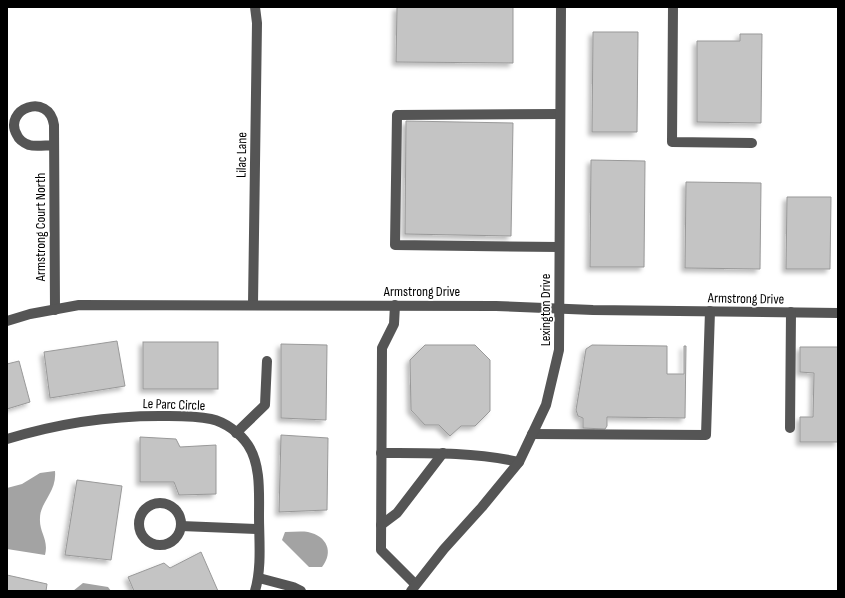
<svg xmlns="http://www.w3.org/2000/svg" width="845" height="598" viewBox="0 0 845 598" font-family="'Sofia Sans Condensed',sans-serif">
  <defs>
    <filter id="shadow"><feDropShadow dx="-3.5" dy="3.5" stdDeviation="2" flood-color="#0004"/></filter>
  </defs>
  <rect width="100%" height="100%" fill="#fff"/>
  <!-- water -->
  <g fill="#a3a3a3">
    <path d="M55,471c2,21 -15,31 -15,47 -1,15 9,21 5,37l-38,-6v-61l15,-4 18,-11z"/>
    <path d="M285,532c8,0 16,-1 23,0 19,4 26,20 14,35h-13l-27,-27z"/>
    <path d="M83,583l25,4 3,4h-38z"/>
  </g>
  <!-- building -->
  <g fill="#c4c4c4" stroke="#999" filter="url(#shadow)">
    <path d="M397,7h116v56l-117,-1z"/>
    <path d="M593,32h45l-1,100h-45z"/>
    <path d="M740,34h22l-1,89 -64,-1v-81h43z"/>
    <path d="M406,121l107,2 -2,113 -106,-2z"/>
    <path d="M591,160l54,1 -1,106h-54z"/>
    <path d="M686,182l75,1 -1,86 -75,-1z"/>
    <path d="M787,197h44l-1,72h-44z"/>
    <path d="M117,341l8,45 -75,12 -6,-46z"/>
    <rect x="143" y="342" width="75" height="47"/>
    <path d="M281,344l46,1 -1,75 -45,-2z"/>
    <path d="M425,345h50l15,15v51l-15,15h-14l-11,10 -11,-11h-14l-14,-15 -1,-50z"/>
    <path d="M592,345l75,1v28h17v-28h2l-1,72 -78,-1v9l-2,3 -22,-1v-10l-5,-2 -2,-6 10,-61z"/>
    <path d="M800,347h38v95h-38v-25h13l1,-44 -14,-1z"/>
    <path d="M19,361l11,41 -23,7v-45z"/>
    <path d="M281,435l47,3 -1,72 -48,2z"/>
    <path d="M140,437l36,2 4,8 36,-2v49l-37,1 -5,-13h-34z"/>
    <path d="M77,480l45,6 -11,74 -46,-5z"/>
    <path d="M201,552l17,39h-84l-6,-14 36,-14 6,5z"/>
    <path d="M7,575l40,9 -1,7h-39z"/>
  </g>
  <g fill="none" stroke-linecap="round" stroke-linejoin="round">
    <!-- minor -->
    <g stroke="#555" stroke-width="10">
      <path d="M673,7l-1,135 80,1"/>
      <path d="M54,145c-8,0 -18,2 -25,0 -5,-2 -10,-5 -12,-10 -15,-26 32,-44 37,-10l1,185"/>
      <path d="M559,247l-164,-2 2,-130 163,-1"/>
      <path d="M253,304l4,-281 -2,-16"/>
      <path d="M395,305l-1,19 -12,24 -1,202 34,34"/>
      <path d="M7,321l23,-7 49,-9 417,1 97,4 245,3"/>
      <path d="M790,428l1,-116"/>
      <path d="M236,433l29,-28 2,-44"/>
      <path d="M532,434l174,1 4,-124"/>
      <path d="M7,439c52,-16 107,-24 162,-23 14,0 28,0 42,3 14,3 29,14 37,26 13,20 11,48 11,71 0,24 3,51 -4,75"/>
      <path d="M381,453c47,0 92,-1 138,9"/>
      <circle cx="160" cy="524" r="21"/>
      <path d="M381,525l16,-12 46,-60"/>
      <path d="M181,526l78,3"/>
      <path d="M259,578l34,9 8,4"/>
      <path d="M411,591l33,-42 38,-42 37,-45 27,-57 13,-55 2,-343"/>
    </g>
  </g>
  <g text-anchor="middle" stroke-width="3.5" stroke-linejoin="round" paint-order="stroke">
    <!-- street labels -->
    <g font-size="14" fill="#000" stroke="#fff">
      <text transform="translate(241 155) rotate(-89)" y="5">Lilac Lane</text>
      <text transform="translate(40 227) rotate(-90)" y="5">Armstrong Court North</text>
      <text x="422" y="296">Armstrong Drive</text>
      <text transform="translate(746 298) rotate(1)" y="5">Armstrong Drive</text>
      <text transform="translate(545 310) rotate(-90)" y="5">Lexington Drive</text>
      <text transform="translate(174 404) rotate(2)" y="5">Le Parc Circle</text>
    </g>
  </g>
  <!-- border -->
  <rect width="845" height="598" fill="none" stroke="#000000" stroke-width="16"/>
</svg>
